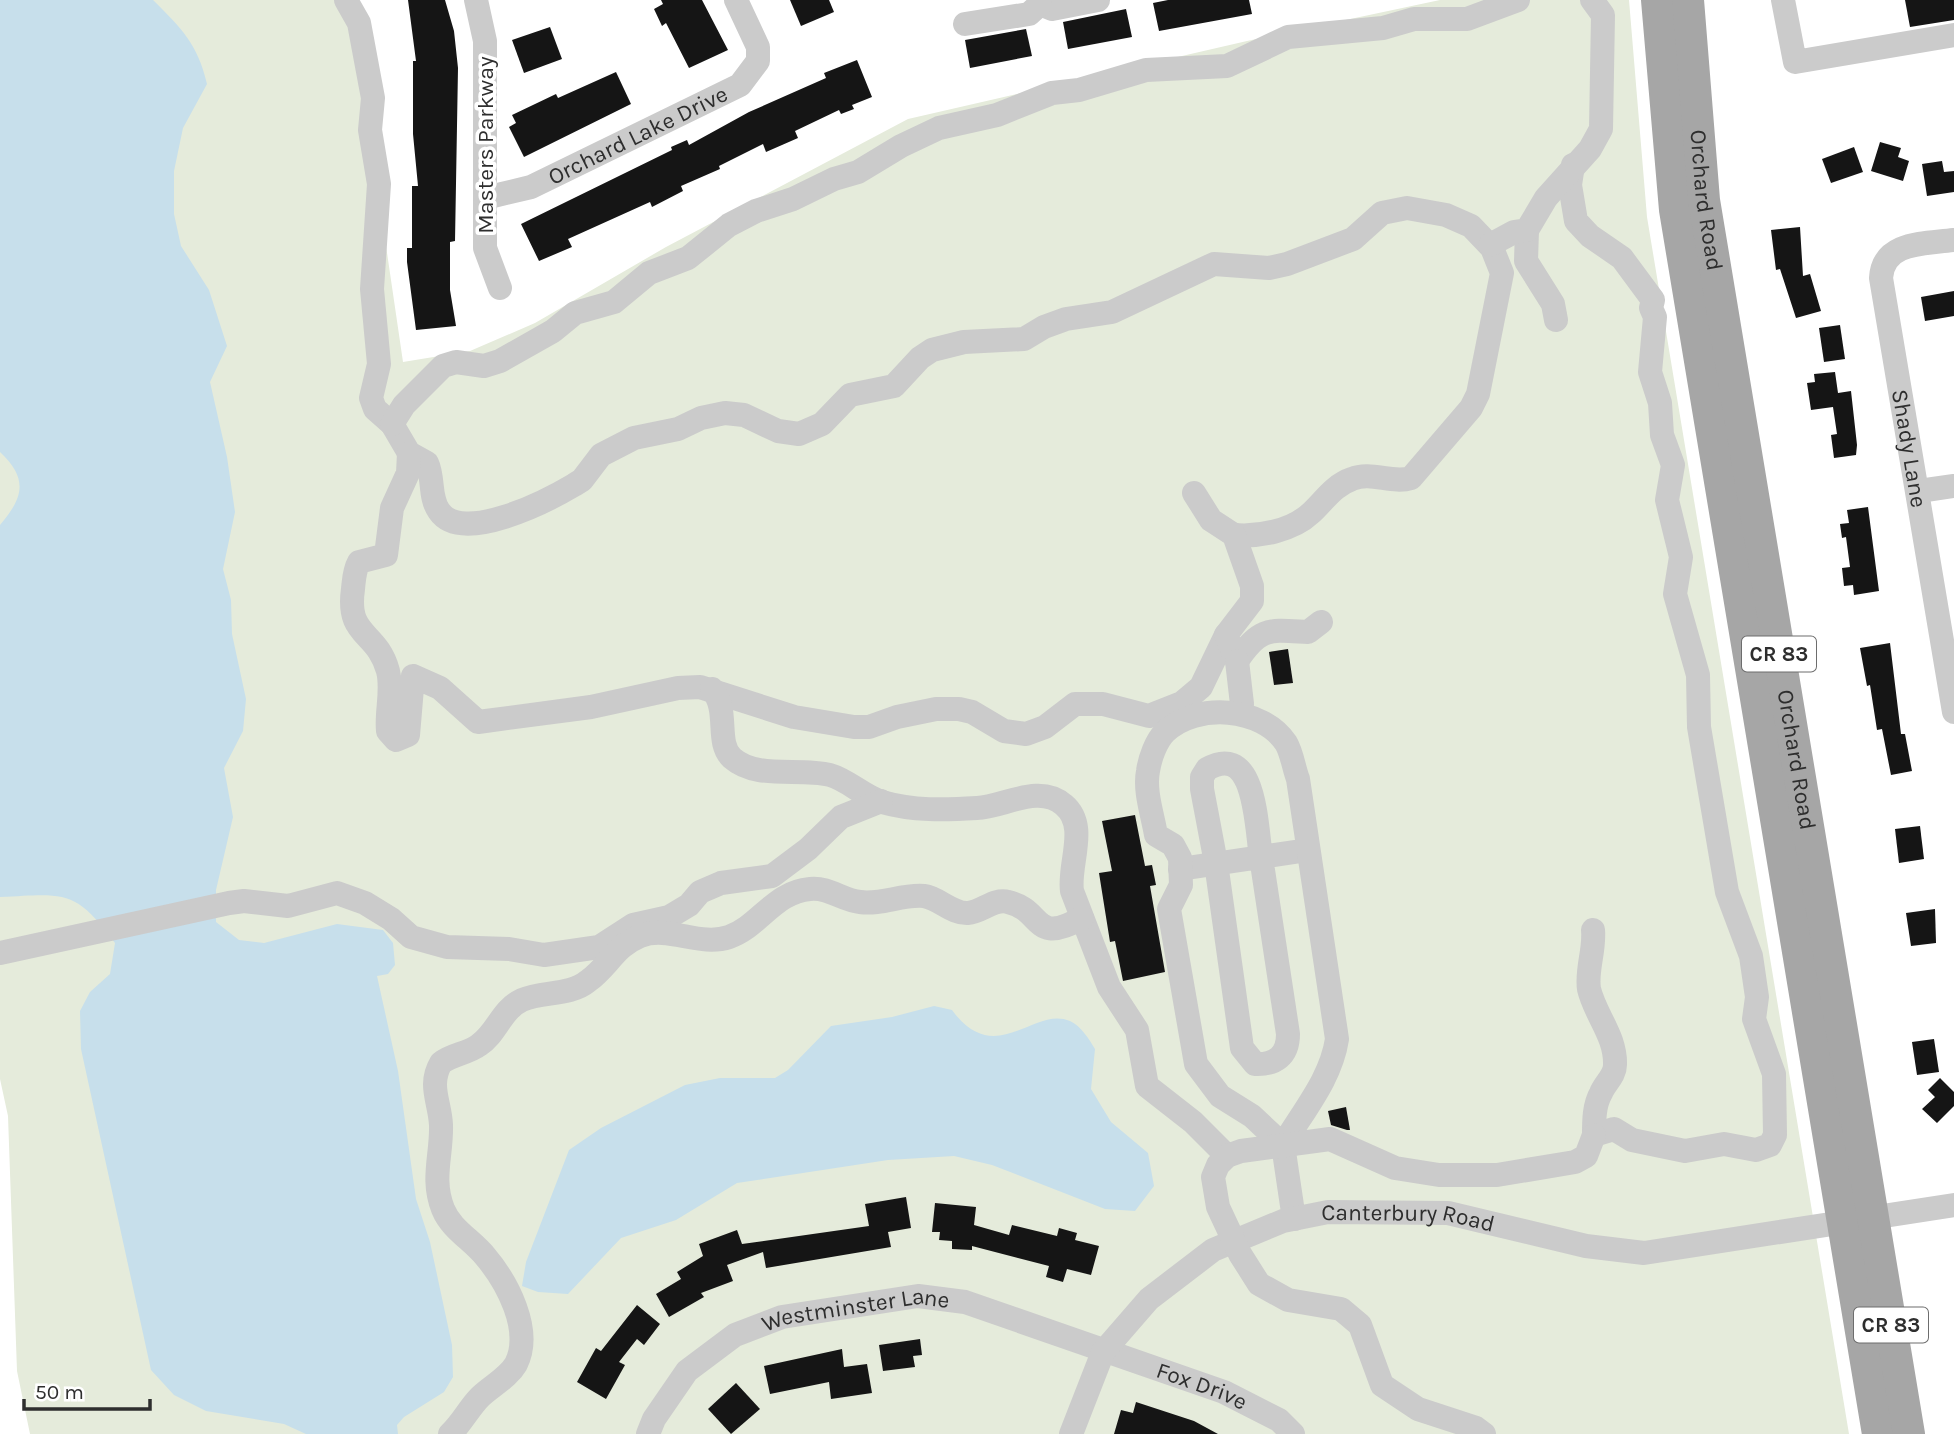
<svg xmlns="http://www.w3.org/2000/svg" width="1954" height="1434" viewBox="0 0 1954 1434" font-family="Karla,sans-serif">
  <rect width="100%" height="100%" fill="#fff"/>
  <!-- green -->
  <path fill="#e5ebdb" d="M0,0h350l53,362 67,-11 65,-28 131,-76 242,-128 339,-78 193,-41h189l18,217 202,1217h-1819l-13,-63 -9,-255 -8,-37z"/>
  <!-- water -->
  <g fill="#c7dfeb">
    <path d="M0,0h153c28,28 45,44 54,84l-24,44 -9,43v43l7,32 28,44 18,56 -17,36 17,75 8,55 -12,57 8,31 1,34 14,65 -3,32 -19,37 9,49 -17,73v32l23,18 25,3 73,-19 46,6 10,13 2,22 -7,9 -11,2 21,95 18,128 14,43 22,103 1,32 -9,15 -40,25 -7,8 1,9h-92l-22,-10 -78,-13 -32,-16 -23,-25 -70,-321 -1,-38 10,-19 20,-18 5,-31c-40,-55 -51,-49 -115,-46v-372c23,-27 29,-46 0,-73z"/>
    <path d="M934,1006l18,4c44,60 82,-5 118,11 11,5 19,18 25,28l-4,40 20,33 37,31 6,33 -19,25 -30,-2 -113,-44 -38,-9 -66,4 -151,23 -61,37 -55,18 -53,56 -30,-2 -16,-6 4,-24 43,-112 32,-22 84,-43 35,-7h55l13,-8 43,-44 61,-9z"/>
  </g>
  <!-- building -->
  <g fill="#151515">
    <path d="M408,0h37l9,31 4,37 -3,173 -5,1v48l6,36 -40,4 -9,-68v-14h5v-62h6l-5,-52v-73h3z"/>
    <path d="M661,0h41l26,50 -39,18 -23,-45 -4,3 -8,-17 9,-5z"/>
    <path d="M790,0h39l5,12 -33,14z"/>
    <path d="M1168,0h81l3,14 -93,17 -6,-28z"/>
    <path d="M1905,0h49v20l-44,7z"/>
    <path d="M1126,9l6,28 -64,12 -5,-27z"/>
    <path d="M550,27l12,32 -38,14 -12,-33z"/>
    <path d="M1026,29l6,27 -62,12 -5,-28z"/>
    <path d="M857,60l15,37 -20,8 2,4 -13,5 -2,-4 -44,21 3,7 -32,14 -3,-8 -44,22 1,3 -39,17 2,5 -31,16 -2,-5 -82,37 4,8 -33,14 -18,-37 151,-74 -1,-3 16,-7 2,5 60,-33 77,-34 -2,-5z"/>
    <path d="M616,72l15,32 -107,53 -15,-30 7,-4 -4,-8 44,-21 2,4z"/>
    <path d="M1880,142l21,6 -3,9 11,4 -6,20 -32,-10z"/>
    <path d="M1854,147l9,25 -32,11 -9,-24z"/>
    <path d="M1942,161l2,11 10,-1v21l-27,4 -5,-32z"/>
    <path d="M1800,227l3,49 7,-2 11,37 -25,7 -16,-49 -4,1 -5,-40z"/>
    <path d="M1954,291v25l-29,5 -4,-24z"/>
    <path d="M1840,325l5,34 -21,3 -5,-34z"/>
    <path d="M1835,372l3,21 13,-2 6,54 -1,10 -22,3 -3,-23 6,-1 -4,-27 -22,3 -4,-27 8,-1 -1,-8z"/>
    <path d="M1868,507l11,84 -25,4 -1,-10 -9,1 -2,-18 8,-1 -4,-30 -4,1 -2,-14 9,-1 -2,-13z"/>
    <path d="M1890,643l11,91h4l7,37 -21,4 -9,-46 -5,1 -7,-45 -3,1 -7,-38z"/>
    <path d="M1288,649l5,34 -19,2 -5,-33z"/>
    <path d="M1135,815l10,51 7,-1 4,20 -6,1 15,86 -42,9 -8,-40 -5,1 -11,-69 13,-2 -10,-50z"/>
    <path d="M1920,826l4,33 -25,4 -4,-34z"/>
    <path d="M1935,909l1,34 -25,3 -5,-33z"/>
    <path d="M1934,1039l5,33 -22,3 -5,-33z"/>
    <path d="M1940,1078l14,14v14l-17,17 -15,-14 13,-12 -7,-7z"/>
    <path d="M1346,1107l4,23h-3l-16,-5 -3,-14z"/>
    <path d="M906,1197l5,31 -23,4 3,15 -125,21 -3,-16 -36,13 6,16 -32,12 3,4 -35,20 -13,-23 25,-15 -4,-7 26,-16 -4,-12 38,-14 5,14 127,-18 -4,-22z"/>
    <path d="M935,1203l41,4 -2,18 35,10 3,-10 45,11 2,-8 18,5 -2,7 24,6 -8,29 -24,-6 -4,13 -17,-5 3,-11 -77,-20v4l-20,-1v-8l-13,-1 1,-8h-8z"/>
    <path d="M637,1305l23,19 -16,21 -7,-6 -18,23 6,3 -19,34 -29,-17 19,-34 5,3z"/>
    <path d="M920,1339l2,16 -9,1 2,11 -32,4 -4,-26z"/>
    <path d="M842,1349l2,18 23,-3 5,29 -41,6 -2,-17 -59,12 -6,-28z"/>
    <path d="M736,1383l24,26 -29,25 -23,-25z"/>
    <path d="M1136,1402l58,19 24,13h-104l7,-24 12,3z"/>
  </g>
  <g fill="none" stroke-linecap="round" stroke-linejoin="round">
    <!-- minor -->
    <g stroke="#cbcbcb" stroke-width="24">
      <path d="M346,0l13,23 8,43 6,32 -3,32 9,54 -7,105 7,75 -8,34 4,11 17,15 17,29 18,10c7,15 2,34 12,48 23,34 108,-10 135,-26l8,-5 19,-25 33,-17 44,-9 23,-11 24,-5 19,2 34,16 21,3 23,-10 28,-29 44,-9 26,-28 12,-8 32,-8 60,-3 20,-12 22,-8 46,-7 102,-48 55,4 18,-4 66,-25 29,-26 25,-5 39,7 25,11 21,22 10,25 -24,121 -7,14 -60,70c-19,6 -40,-7 -59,1 -18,6 -28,22 -41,34 -19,18 -52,24 -77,22"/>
      <path d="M476,0l9,41v207l15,40"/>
      <path d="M1039,0l1,4 12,5 46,-9"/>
      <path d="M1783,0l12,62 159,-27"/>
      <path d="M965,24l64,-10 11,-10"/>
      <path d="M1573,165l-3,20 6,36 14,15 32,22 31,42 -2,8 4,9 -5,55 10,31 2,32 11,30 -6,35 14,57 -6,37 23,81 1,52 28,165 24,64 6,41 -3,22 20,55 1,61 -5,10 -14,5 -32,-6 -39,7 -53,-11 -18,-11 -20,6c0,-14 0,-30 7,-42 4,-10 14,-17 14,-28 1,-29 -20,-50 -26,-76 -3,-19 6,-39 4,-59"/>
      <path id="s1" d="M485,198l46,-11 209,-102 18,-24v-14l-22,-47"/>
      <path d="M1527,230l-1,31 27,43 3,16"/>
      <path id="s2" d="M1954,240c-29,4 -71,1 -73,38l73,434"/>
      <path d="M1490,245l24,-13 13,-2 19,-32 44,-49 11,-20 2,-114 -11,-15"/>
      <path d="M392,424l12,-19 39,-39 13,-4 28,4 16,-5 53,-30 22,-18 39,-11 35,-29 39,-15 41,-33 27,-14 37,-12 41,-20 24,-7 43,-26 38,-18 58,-13 55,-22 27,-3 67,-20 81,-4 61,-29 95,-9 31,-9h53l51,-19"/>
      <path d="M409,453l-1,20 -16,35 -6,47 -27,7c-5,9 -5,18 -6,27 -7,49 24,41 35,82 5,20 -2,40 0,60l8,9 12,-5 5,-59 27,12 38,34 113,-15 87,-19 22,-1 94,30 60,10h15l28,-10 39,-8h23l13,3 32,19 22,3 19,-7 30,-23h28l46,12 33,-13 19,-16 25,-52"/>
      <path d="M1919,491l35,-5"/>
      <path d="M1194,493l17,27 23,15 18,51v15l-26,34 11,26c23,-35 33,-31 71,-29l13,-10"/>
      <path d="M1237,661l5,43"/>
      <path d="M712,689c18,22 3,53 20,69 25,22 67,9 98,17 18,5 33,21 52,27 31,9 63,8 95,6 27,-1 62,-25 87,-3 25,21 4,59 8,86l37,96 28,43 10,56 46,36 34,34"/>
      <path d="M1180,869l81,-12 27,177c0,22 -13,31 -33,30l-13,-16 -26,-185 -14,-74v-12l5,-8c49,-28 49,57 54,88l47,-7"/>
      <path d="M0,953l229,-50 15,-2 44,5 49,-13 28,10 26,16 20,18 36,10 62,2 35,6 55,-8 34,-22 36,-8 20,-12 11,-13 21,-9 51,-7 36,-27 33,-32 40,-16"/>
      <path d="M1283,1145c20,-34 48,-66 54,-106l-39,-260c-4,-10 -6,-26 -12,-36 -24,-36 -89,-41 -121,-11 -9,9 -15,26 -17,39 -4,20 5,45 8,64l17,10 7,13 1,27 -12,24 27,155 24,32 32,20 31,29 11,74"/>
      <path d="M450,1434c12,-11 19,-26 30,-37 11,-11 28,-19 36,-33 17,-34 -9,-82 -31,-108 -13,-16 -34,-27 -42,-47 -12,-30 -1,-54 -2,-84 -1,-23 -13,-40 0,-62 11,-9 26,-9 38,-18 18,-12 22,-35 43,-45 21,-9 48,-4 66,-19 20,-14 27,-35 52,-45 29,-11 59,11 89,1 31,-11 45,-45 81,-48 19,-2 32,11 50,13 22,3 42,-8 64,-6 15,2 28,18 44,17 14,-1 26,-15 40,-11 36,8 24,44 74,16"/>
      <path id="s3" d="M648,1434l6,-15 33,-48 48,-36 47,-18 136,-21 47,6 259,90 55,28 14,14"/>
      <path id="s4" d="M1071,1434l32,-82 46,-53 64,-49 70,-29 45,-9 120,1 138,33 58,7 310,-48"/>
      <path d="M1484,1434l-8,-6 -58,-19 -36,-24 -22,-60 -19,-16 -53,-9 -29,-16 -19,-30 -22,-47 -5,-30 5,-12 9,-9 14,-5 89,-12 65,29 44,7h58l78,-13 11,-6 8,-21"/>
    </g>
    <!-- major -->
    <g stroke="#a6a6a6" stroke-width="32">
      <path d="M1657,0l18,210 203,1224"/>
      <path id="s5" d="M1688,0l16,200 205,1234"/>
    </g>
  </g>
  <g text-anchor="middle" stroke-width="7" stroke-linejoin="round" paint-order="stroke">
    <!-- shield labels -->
    <g fill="#fff" stroke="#6d6d6d" stroke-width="2">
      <rect x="1742" y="636.5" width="74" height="35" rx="5"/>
      <rect x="1854" y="1307.5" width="74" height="35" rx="5"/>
    </g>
    <g font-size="21" font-weight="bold" fill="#2e2e2e">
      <text x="1779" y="661">CR 83</text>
      <text x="1891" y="1332">CR 83</text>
    </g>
    <!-- street labels -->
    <g font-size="23" fill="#2e2e2e" stroke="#fff">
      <text dy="8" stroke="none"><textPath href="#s1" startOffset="166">Orchard Lake Drive</textPath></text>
      <text transform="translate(485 145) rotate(-90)" y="8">Masters Parkway</text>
      <text dy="8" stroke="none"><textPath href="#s5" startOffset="201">Orchard Road</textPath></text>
      <text dy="8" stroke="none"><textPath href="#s2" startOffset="264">Shady Lane</textPath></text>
      <text dy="8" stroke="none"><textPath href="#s5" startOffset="768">Orchard Road</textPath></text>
      <text dy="8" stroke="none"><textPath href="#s4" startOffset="441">Canterbury Road</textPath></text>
      <text dy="8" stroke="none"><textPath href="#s3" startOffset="259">Westminster Lane</textPath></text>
      <text dy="8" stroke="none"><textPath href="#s3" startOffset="621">Fox Drive</textPath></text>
    </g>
  </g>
  <!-- scale -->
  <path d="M24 1399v10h126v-10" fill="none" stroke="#2e2e2e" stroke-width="3.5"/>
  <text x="35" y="1399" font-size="21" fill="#2e2e2e" stroke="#ffffff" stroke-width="5" paint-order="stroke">50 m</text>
</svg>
